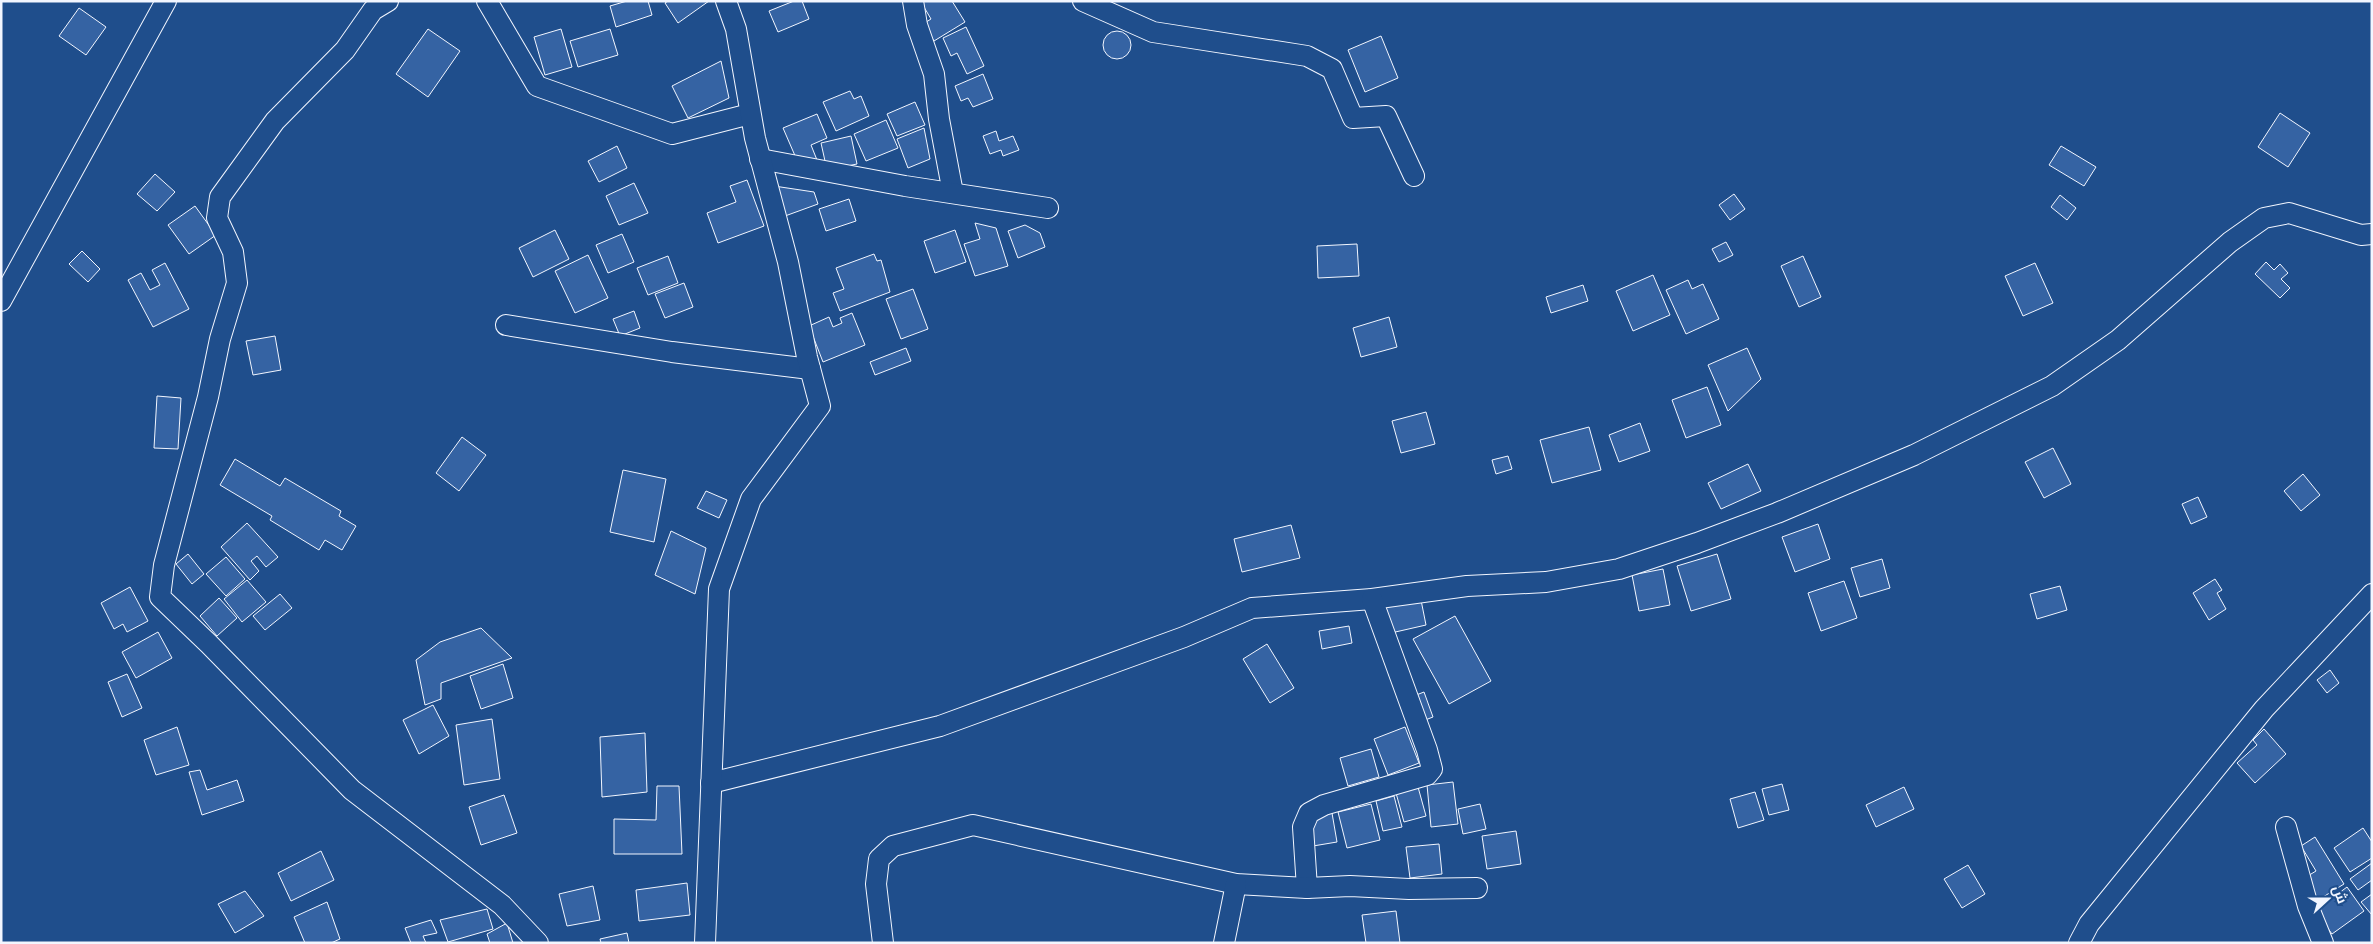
<svg xmlns="http://www.w3.org/2000/svg" width="2373" height="944" viewBox="0 0 2373 944" font-family="Montserrat,Cairo,sans-serif">
  <rect width="100%" height="100%" fill="#1f4e8c"/>
  <!-- building -->
  <g fill="#3563a3" stroke="#f2f6ff">
    <path d="M627,1h21l4,14 -36,12 -6,-21z"/>
    <path d="M668,1h41l-31,22 -13,-20z"/>
    <path d="M794,1h8l7,18 -31,13 -9,-21z"/>
    <path d="M923,1h29l13,21 -31,19 -11,-17 8,-5 -10,-17z"/>
    <path d="M79,8l27,19 -20,28 -27,-19z"/>
    <path d="M966,27l18,39 -17,8 -10,-21 -6,3 -8,-18z"/>
    <path d="M428,29l32,22 -32,46 -32,-23z"/>
    <path d="M561,29l11,38 -27,8 -11,-38z"/>
    <path d="M610,29l8,26 -40,12 -8,-26z"/>
    <circle cx="1117" cy="45" r="14"/>
    <path d="M1381,36l17,42 -33,14 -17,-42z"/>
    <path d="M721,61l8,37 -41,20 -16,-32z"/>
    <path d="M983,74l10,25 -20,8 -5,-9 -7,3 -6,-15z"/>
    <path d="M850,91l4,8 7,-3 8,20 -33,15 -13,-29z"/>
    <path d="M915,102l10,23 -28,11 -10,-22z"/>
    <path d="M2280,113l30,20 -22,34 -30,-20z"/>
    <path d="M817,114l10,24 -16,7 6,15 -21,-2 -13,-30z"/>
    <path d="M886,120l12,28 -32,13 -12,-27z"/>
    <path d="M924,128l6,31 -22,9 -11,-29z"/>
    <path d="M996,131l3,10 14,-5 6,14 -16,6 -2,-6 -11,4 -7,-18z"/>
    <path d="M851,136l6,28 -30,6 -6,-27z"/>
    <path d="M617,146l10,22 -28,14 -11,-21z"/>
    <path d="M2061,146l35,21 -12,19 -35,-21z"/>
    <path d="M155,174l20,18 -18,19 -20,-17z"/>
    <path d="M747,180l17,46 -46,17 -11,-30 29,-11 -6,-16z"/>
    <path d="M634,183l14,30 -29,12 -13,-29z"/>
    <path d="M774,186l40,6 4,12 -33,12z"/>
    <path d="M1734,194l11,15 -15,11 -11,-15z"/>
    <path d="M2060,195l16,13 -9,12 -16,-13z"/>
    <path d="M849,199l7,22 -30,10 -7,-22z"/>
    <path d="M195,206l21,29 -27,19 -21,-29z"/>
    <path d="M975,223l21,5 12,38 -33,10 -11,-32 16,-5z"/>
    <path d="M1025,225l15,8 5,14 -27,11 -10,-27z"/>
    <path d="M555,230l14,29 -36,18 -14,-29z"/>
    <path d="M955,230l11,32 -31,11 -11,-32z"/>
    <path d="M622,234l12,28 -26,11 -12,-28z"/>
    <path d="M1726,242l7,13 -14,7 -7,-13z"/>
    <path d="M1357,244l2,32 -41,2 -1,-32z"/>
    <path d="M82,251l18,18 -12,13 -19,-18z"/>
    <path d="M874,254l3,7 4,-1 9,32 -50,19 -7,-18 11,-4 -8,-21z"/>
    <path d="M588,255l20,43 -33,15 -20,-42z"/>
    <path d="M668,256l10,27 -30,12 -11,-27z"/>
    <path d="M1803,256l18,41 -22,10 -18,-41z"/>
    <path d="M2266,262l8,8 6,-6 8,9 -7,6 9,9 -10,10 -25,-24z"/>
    <path d="M165,263l24,46 -36,18 -25,-47 13,-7 9,17 10,-5 -8,-15z"/>
    <path d="M2035,263l18,40 -30,13 -18,-40z"/>
    <path d="M1653,275l17,40 -37,16 -17,-40z"/>
    <path d="M1688,280l4,9 11,-5 16,35 -33,15 -20,-44z"/>
    <path d="M684,283l9,24 -28,11 -10,-24z"/>
    <path d="M1583,285l5,16 -37,12 -5,-16z"/>
    <path d="M913,289l15,40 -27,10 -15,-40z"/>
    <path d="M634,311l6,17 -20,8 -7,-17z"/>
    <path d="M852,313l13,32 -42,17 -14,-36 20,-9 4,10 9,-4 -2,-5z"/>
    <path d="M1389,317l8,30 -36,10 -8,-29z"/>
    <path d="M275,336l6,34 -28,5 -7,-34z"/>
    <path d="M906,348l5,13 -36,14 -5,-13z"/>
    <path d="M1747,348l14,31 -33,32 -20,-46z"/>
    <path d="M1707,387l14,38 -35,13 -14,-38z"/>
    <path d="M157,396l24,2 -3,51 -24,-1z"/>
    <path d="M1426,412l9,32 -34,9 -9,-32z"/>
    <path d="M1640,423l10,28 -31,11 -10,-27z"/>
    <path d="M1589,427l12,43 -49,13 -12,-43z"/>
    <path d="M462,437l24,18 -27,36 -23,-18z"/>
    <path d="M2053,448l18,36 -27,14 -19,-36z"/>
    <path d="M1508,456l4,13 -16,5 -4,-14z"/>
    <path d="M235,459l45,27 5,-8 56,33 -2,5 17,10 -14,24 -17,-10 -6,10 -49,-30 2,-4 -52,-31z"/>
    <path d="M1748,464l13,27 -40,18 -13,-26z"/>
    <path d="M623,470l43,9 -12,63 -44,-10z"/>
    <path d="M2303,474l17,21 -19,16 -17,-20z"/>
    <path d="M706,491l21,9 -8,18 -22,-10z"/>
    <path d="M2198,497l9,20 -16,7 -9,-20z"/>
    <path d="M247,523l31,34 -12,10 -9,-11 -6,5 8,10 -9,9 -29,-33z"/>
    <path d="M1818,524l12,35 -35,13 -13,-35z"/>
    <path d="M1291,525l9,33 -58,14 -8,-33z"/>
    <path d="M671,531l35,17 -11,46 -40,-19z"/>
    <path d="M188,554l16,20 -12,10 -16,-20z"/>
    <path d="M1717,554l14,45 -40,12 -14,-45z"/>
    <path d="M226,557l19,22 -19,17 -20,-22z"/>
    <path d="M1882,559l8,29 -30,9 -9,-29z"/>
    <path d="M1663,569l7,36 -31,6 -7,-36z"/>
    <path d="M2215,579l7,11 -5,3 9,16 -17,11 -16,-27z"/>
    <path d="M247,580l19,22 -24,20 -18,-23z"/>
    <path d="M1844,581l13,37 -36,13 -13,-38z"/>
    <path d="M2060,586l7,24 -30,9 -7,-25z"/>
    <path d="M130,587l18,34 -21,11 -4,-8 -9,5 -13,-26z"/>
    <path d="M280,594l12,14 -27,22 -12,-14z"/>
    <path d="M219,598l18,20 -20,18 -17,-20z"/>
    <path d="M1421,600l5,25 -35,8 -6,-26z"/>
    <path d="M1455,616l36,65 -42,23 -36,-65z"/>
    <path d="M1349,626l3,17 -30,6 -3,-18z"/>
    <path d="M481,628l31,30 -71,25v16l-16,6 -9,-45 24,-18z"/>
    <path d="M158,632l14,26 -36,20 -14,-26z"/>
    <path d="M1267,644l27,44 -24,15 -27,-44z"/>
    <path d="M503,664l10,34 -32,11 -11,-33z"/>
    <path d="M2330,670l9,13 -12,10 -10,-13z"/>
    <path d="M127,674l15,34 -20,9 -14,-35z"/>
    <path d="M1424,692l9,25 -13,5 -9,-25z"/>
    <path d="M433,705l16,31 -30,18 -16,-34z"/>
    <path d="M492,719l8,60 -36,6 -8,-60z"/>
    <path d="M177,727l12,38 -33,10 -12,-35z"/>
    <path d="M1405,727l14,36 -31,12 -14,-36z"/>
    <path d="M2264,729l22,25 -31,29 -18,-20 20,-18 -4,-5z"/>
    <path d="M645,733l2,59 -45,5 -2,-60z"/>
    <path d="M1371,749l8,28 -31,9 -8,-28z"/>
    <path d="M200,770l7,20 30,-10 7,21 -42,14 -13,-43z"/>
    <path d="M1453,782l5,42 -27,3 -4,-42z"/>
    <path d="M1782,784l7,26 -20,5 -7,-26z"/>
    <path d="M657,786h22l3,68h-68v-35l42,1z"/>
    <path d="M1418,787l8,29 -22,6 -8,-29z"/>
    <path d="M1904,787l10,22 -38,18 -10,-22z"/>
    <path d="M1755,792l9,28 -26,8 -8,-29z"/>
    <path d="M504,795l13,38 -36,12 -12,-38z"/>
    <path d="M1394,796l8,31 -19,4 -7,-30z"/>
    <path d="M1371,804l9,36 -33,8 -9,-36z"/>
    <path d="M1480,804l6,25 -23,5 -5,-25z"/>
    <path d="M1332,813l5,29 -24,4 -5,-29z"/>
    <path d="M2363,828l9,14v16l-22,14 -16,-24z"/>
    <path d="M1516,831l5,33 -34,5 -5,-33z"/>
    <path d="M2315,837l29,47 -29,18 -14,-22 15,-9 -15,-25z"/>
    <path d="M1439,844l3,30 -32,4 -4,-31z"/>
    <path d="M321,851l13,29 -43,21 -13,-28z"/>
    <path d="M2372,863v17l-14,10 -8,-11z"/>
    <path d="M1968,865l17,29 -23,14 -18,-29z"/>
    <path d="M687,883l3,32 -51,6 -3,-31z"/>
    <path d="M593,886l7,34 -33,6 -8,-32z"/>
    <path d="M2347,887l17,24 -32,23 -17,-23z"/>
    <path d="M245,891l19,25 -29,17 -17,-29z"/>
    <path d="M2372,894v21l-11,-13z"/>
    <path d="M327,902l13,37 -9,4h-26l-11,-26z"/>
    <path d="M487,909l6,20 -45,13 -8,-22z"/>
    <path d="M1396,911l4,32h-34l-4,-28z"/>
    <path d="M431,920l6,13 -14,3 3,7h-15l-6,-15z"/>
    <path d="M507,923l6,20h-23l-3,-9z"/>
    <path d="M627,933l2,10h-28l-1,-4z"/>
  </g>
  <g fill="none" stroke-linecap="round" stroke-linejoin="round">
    <!-- minor casing -->
    <g stroke="#f2f6ff" stroke-width="22">
      <g id="minor">
        <path d="M388,1l-15,9 -28,40 -70,71 -55,76 -3,21 16,34 4,31 -17,56 -12,58 -44,168 -4,32 49,47 143,146 150,115 36,38"/>
        <path d="M487,1l50,85 135,48 78,-20"/>
        <path d="M913,1l4,24 17,49 5,45 14,74"/>
        <path d="M1083,1l70,31 154,24 25,13 21,49 33,-2 28,60"/>
        <path d="M760,159l145,27 143,22"/>
        <path d="M1,301l165,-300"/>
        <path d="M506,325l166,27 138,17"/>
        <path d="M711,783l229,-57 244,-89 68,-29 120,-9 95,-13 79,-4 73,-13 78,-26 80,-30 137,-58 138,-69 66,-46 112,-98 34,-24 25,-5 72,22 11,-1"/>
        <path d="M2286,827l22,79 15,37"/>
        <path d="M1307,888l-4,-61 6,-14 15,-8 103,-30 5,-6 -5,-19 -55,-151"/>
        <path d="M705,943l14,-354 32,-90 69,-93 -13,-49 -19,-95 -33,-124 -19,-109 -10,-28"/>
        <path d="M883,943l-7,-59 3,-25 14,-13 80,-21 263,59 71,4 43,-2 59,3 68,-1"/>
        <path d="M1224,943l12,-59"/>
        <path d="M2079,943l10,-19 175,-215 108,-115"/>
      </g>
    </g>
    <!-- minor -->
    <use href="#minor" stroke="#1f4e8c" stroke-width="20"/>
  </g>
  <!-- border -->
  <rect width="2373" height="944" fill="none" stroke="#f2f6ff" stroke-width="5"/>
  <!-- north arrow -->
  <g transform="translate(2328 899) rotate(69)" stroke="#1f4e8c" stroke-width="4" paint-order="stroke">
  <path d="M0-4L9 19L0 12L-9 19Z" fill="#f2f6ff"/>
  <text y="-8" font-size="14" font-weight="bold" text-anchor="middle" fill="#f2f6ff">ش</text>
  </g>
</svg>
